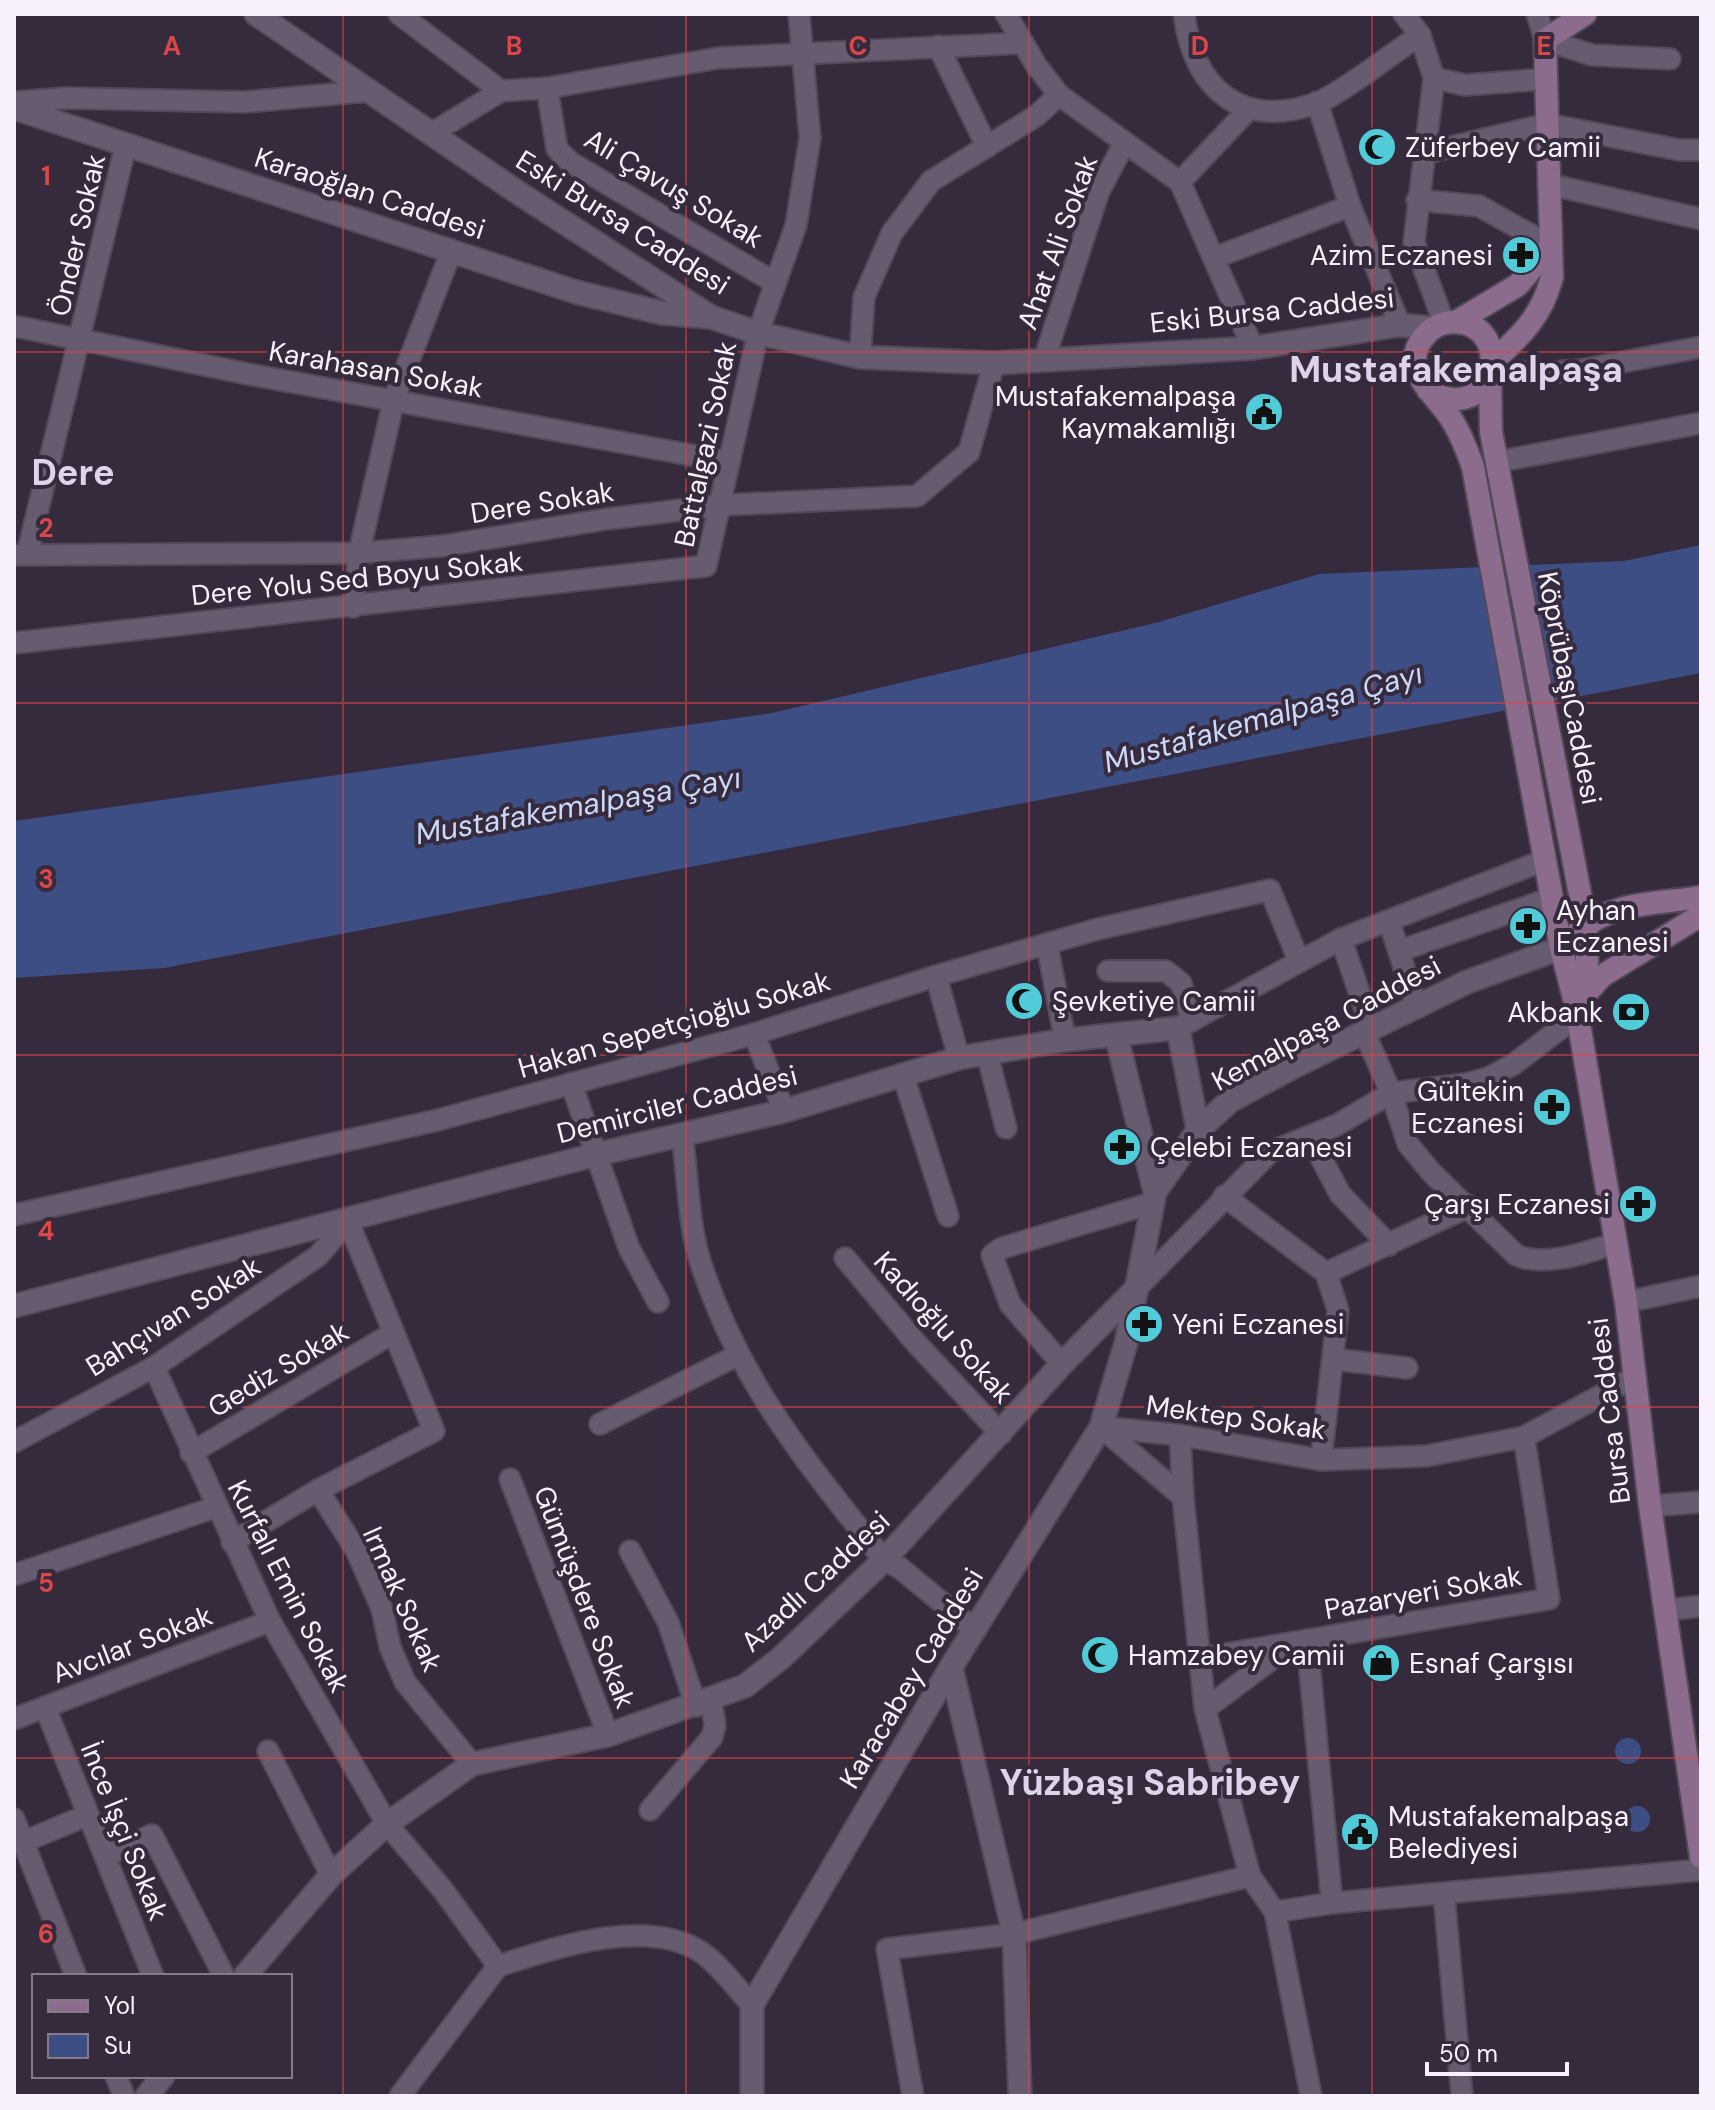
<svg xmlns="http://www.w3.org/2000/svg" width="1715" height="2110" viewBox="0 0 1715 2110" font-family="'DM Sans',sans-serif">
  <rect width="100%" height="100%" fill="#362b3d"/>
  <!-- water -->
  <g fill="#3d4e85">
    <path d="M1701,545v128l-1537,295 -150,10v-157l758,-108 387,-91 160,-48 305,-13z"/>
    <circle cx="1628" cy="1751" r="13"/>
    <circle cx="1637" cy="1819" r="13"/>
  </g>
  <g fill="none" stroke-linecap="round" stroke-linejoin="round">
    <!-- minor casing -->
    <g stroke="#524858" stroke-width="24">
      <g id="minor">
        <path d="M399,14l102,77"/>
        <path d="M1006,14l30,51 23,30 121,87 73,166"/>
        <path d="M1184,14c10,75 57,116 133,89 25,-10 77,-51 103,-68"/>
        <path d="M1404,14l16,21 14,43 -20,164 30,81"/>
        <path d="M1537,14l8,26 47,15 78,4"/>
        <path d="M938,46l49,101"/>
        <path d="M1434,78l31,7 81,-6"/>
        <path d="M547,88l10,61 13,13 204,120"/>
        <path d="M14,102l52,-4 178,4 124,-11"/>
        <path d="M1317,102l33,104 50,119"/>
        <path d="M432,133l69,-42 46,-3 171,-30 305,-15"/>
        <path d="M1422,154l125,-30 133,26h21"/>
        <path d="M1180,182l67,-71"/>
        <path d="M1548,184l153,35"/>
        <path d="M1417,200l62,6 72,40"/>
        <path d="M1214,258l136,-52"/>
        <path d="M14,326l234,48 481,88"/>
        <path d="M860,357l4,-60 28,-64 39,-52 105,-65 23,-21"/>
        <path d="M1044,360l55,-169 25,-47"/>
        <path d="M1491,369l50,4 40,-3 120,-23"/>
        <path d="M1496,462l205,-39"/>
        <path d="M14,555l345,-2 83,-7 165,-27 115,-14 195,-9 52,-44 25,-89"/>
        <path d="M27,555l99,-411"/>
        <path d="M353,607l6,-54 35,-154 57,-147"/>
        <path d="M14,643l692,-77 52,-233 38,-108 14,-87 -11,-124"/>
        <path d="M1389,921l28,87"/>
        <path d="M1341,939l31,91"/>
        <path d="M1047,944l18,96"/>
        <path d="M1399,951l153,-53"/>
        <path d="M1108,971h58l15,12 11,38"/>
        <path d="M936,976l23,82"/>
        <path d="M1178,1028l163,-89 204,-79"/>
        <path d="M754,1034l30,77"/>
        <path d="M1365,1034l26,59 17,51 23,28 85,83c29,13 71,-3 100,-12"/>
        <path d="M987,1053l19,75"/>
        <path d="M903,1075l45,141"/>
        <path d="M571,1083l58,165 29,54"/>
        <path d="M682,1135c6,41 6,87 18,126 39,121 107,202 184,299l16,8 74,61"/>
        <path d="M1310,1137l30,57 49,51"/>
        <path d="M1224,1196l102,77 12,37 -17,150"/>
        <path d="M14,1215l424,-95 316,-86 182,-58 162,-47 172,-39 29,71"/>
        <path d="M845,1258l71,85 85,91"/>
        <path d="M1326,1273l144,-67"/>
        <path d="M1135,1290l135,-138 67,-27 54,-32 75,-9 22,-6 26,-14 64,-49"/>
        <path d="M1626,1302l75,-16"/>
        <path d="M1333,1359l74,9"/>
        <path d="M1062,1364l-52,-60 -18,-49 10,-7 150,-45"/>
        <path d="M154,1367l116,254 117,203 56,66 55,76"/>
        <path d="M600,1424l136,-68"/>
        <path d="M1101,1427l79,8 141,25 105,-4 98,-19 109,-59"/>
        <path d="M1101,1427l82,70"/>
        <path d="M1180,1435l3,62 22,212 45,167 25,36 36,184"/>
        <path d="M14,1442l140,-75 164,-111 30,-35 86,210 -116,59 -86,52"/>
        <path d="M191,1453l202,-120"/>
        <path d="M510,1479l98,256"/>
        <path d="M318,1490l38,60 26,59 8,38 15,35 67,82"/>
        <path d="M1650,1506l51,-4"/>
        <path d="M630,1551l38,71 28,84"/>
        <path d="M14,1575l202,-68"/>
        <path d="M1667,1610l34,-4"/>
        <path d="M1307,1640l25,263"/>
        <path d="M1202,1658l347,-59 -25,-162"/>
        <path d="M45,1707l108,269"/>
        <path d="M1205,1709l87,-65"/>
        <path d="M14,1719l256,-98"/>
        <path d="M268,1751l63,124"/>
        <path d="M650,1810l62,-73 3,-12 -4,-24"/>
        <path d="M14,1819l62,157"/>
        <path d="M23,1842l65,-27"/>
        <path d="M105,1856l47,-21 72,141"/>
        <path d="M1444,1895l18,201"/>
        <path d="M1275,1912l57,-9 369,-33"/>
        <path d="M498,1966c56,-18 149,-50 203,-14 19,13 36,37 51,53"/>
        <path d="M116,2076l8,20"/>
        <path d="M400,2096l98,-130"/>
        <path d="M913,2096l-26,-147 127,-15 236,-58"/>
      </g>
    </g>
    <!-- tertiary casing -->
    <g stroke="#524858" stroke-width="26">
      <g id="tertiary">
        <path d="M256,14l264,180 191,123 47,16 102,24 134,6 259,-15 147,-23 33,3"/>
        <path d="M14,108l562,184 86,21 47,4"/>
        <path d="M1116,1035l39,157"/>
        <path d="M14,1306l580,-151 190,-44 175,-53 106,-18 113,-12 20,102"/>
        <path d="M951,1667l63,267 6,162"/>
        <path d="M245,1976l86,-101 56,-51 85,-60 136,-29 137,-49 36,-28 103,-98 178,-196 73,-74"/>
        <path d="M147,2096l16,-20"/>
        <path d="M752,2096v-91l199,-338 150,-240 25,-84 29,-151 43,-62 32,-29 63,-34 174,-85 94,-34"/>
      </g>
    </g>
    <!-- secondary casing -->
    <g stroke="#524858" stroke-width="26">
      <g id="secondary">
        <path d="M1456,322l62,-37 33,-39"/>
        <path d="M1492,362c29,-26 50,-46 60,-85l-7,-237 40,-26"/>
        <path d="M1490,374l1,58 95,493 1,37 -10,41"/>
        <path d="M1428,390c65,40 90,-65 27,-68 -13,0 -25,6 -32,16 -24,30 11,55 27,79 10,15 17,33 23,50l88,481 15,58 50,296 24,204 51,351"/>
        <path d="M1578,932c33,-31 81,-28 123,-35"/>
        <path d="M1579,1001l23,-25 99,-61"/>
      </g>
    </g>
    <!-- minor -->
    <use href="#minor" stroke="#675b6f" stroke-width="20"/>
    <!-- tertiary -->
    <use href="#tertiary" stroke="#675b6f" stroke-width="22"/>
    <!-- secondary -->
    <use href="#secondary" stroke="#8b6c8c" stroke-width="22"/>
  </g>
  <!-- grid -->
  <path fill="none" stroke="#db4648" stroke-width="2" stroke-opacity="0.55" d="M343,14v2082M686,14v2082M1029,14v2082M1372,14v2082M14,352h1687M14,703h1687M14,1055h1687M14,1407h1687M14,1758h1687"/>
  <!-- icons -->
  <defs>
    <g id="mosque-disc" transform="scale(2)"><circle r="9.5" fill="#52cbd9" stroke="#362b3d"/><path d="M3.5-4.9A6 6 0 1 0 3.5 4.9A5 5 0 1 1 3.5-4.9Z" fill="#111"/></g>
    <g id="pharmacy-disc" transform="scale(2)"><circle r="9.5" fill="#52cbd9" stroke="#362b3d"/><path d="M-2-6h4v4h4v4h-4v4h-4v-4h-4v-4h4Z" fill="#111"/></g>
    <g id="civic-disc" transform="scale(2)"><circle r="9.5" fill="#52cbd9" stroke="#362b3d"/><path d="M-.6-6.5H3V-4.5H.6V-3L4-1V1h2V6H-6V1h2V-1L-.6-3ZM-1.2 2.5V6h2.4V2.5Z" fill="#111"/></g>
    <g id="bank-disc" transform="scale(2)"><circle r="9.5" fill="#52cbd9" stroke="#362b3d"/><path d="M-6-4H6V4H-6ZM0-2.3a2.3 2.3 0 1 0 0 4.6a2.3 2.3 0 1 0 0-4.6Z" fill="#111"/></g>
    <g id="shop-disc" transform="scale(2)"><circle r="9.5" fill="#52cbd9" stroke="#362b3d"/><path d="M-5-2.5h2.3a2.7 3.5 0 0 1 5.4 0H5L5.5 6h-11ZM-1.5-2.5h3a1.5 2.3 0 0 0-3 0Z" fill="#111"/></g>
  </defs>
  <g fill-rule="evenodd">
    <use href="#mosque-disc" x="1377" y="147"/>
    <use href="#pharmacy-disc" x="1521" y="255"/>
    <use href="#civic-disc" x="1264" y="412"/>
    <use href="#pharmacy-disc" x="1528" y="926"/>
    <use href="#mosque-disc" x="1024" y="1001"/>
    <use href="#bank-disc" x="1631" y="1012"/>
    <use href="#pharmacy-disc" x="1552" y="1107"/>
    <use href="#pharmacy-disc" x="1122" y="1147"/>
    <use href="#pharmacy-disc" x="1638" y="1204"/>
    <use href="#pharmacy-disc" x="1144" y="1324"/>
    <use href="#mosque-disc" x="1100" y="1655"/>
    <use href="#shop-disc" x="1381" y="1663"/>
    <use href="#civic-disc" x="1360" y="1832"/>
  </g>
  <g text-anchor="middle" stroke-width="8" stroke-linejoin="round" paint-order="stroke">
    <!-- poi labels -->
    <g font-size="28" fill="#f8f1fd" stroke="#362b3d" text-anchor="start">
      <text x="1405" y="157">Züferbey Camii</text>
      <text x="1493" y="265" text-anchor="end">Azim Eczanesi</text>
      <text x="1236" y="406" text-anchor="end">Mustafakemalpaşa<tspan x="1236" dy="32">Kaymakamlığı</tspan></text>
      <text x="1556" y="920">Ayhan<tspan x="1556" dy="32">Eczanesi</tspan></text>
      <text x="1052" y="1011">Şevketiye Camii</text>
      <text x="1603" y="1022" text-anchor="end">Akbank</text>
      <text x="1524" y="1101" text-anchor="end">Gültekin<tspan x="1524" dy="32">Eczanesi</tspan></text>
      <text x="1150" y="1157">Çelebi Eczanesi</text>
      <text x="1610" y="1214" text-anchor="end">Çarşı Eczanesi</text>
      <text x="1172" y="1334">Yeni Eczanesi</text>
      <text x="1128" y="1665">Hamzabey Camii</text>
      <text x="1409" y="1673">Esnaf Çarşısı</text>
      <text x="1388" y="1826">Mustafakemalpaşa<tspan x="1388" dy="32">Belediyesi</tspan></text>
    </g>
    <!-- street labels -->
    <g font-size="28" fill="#f8f1fd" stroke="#362b3d">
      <text transform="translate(674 188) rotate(31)" y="10">Ali Çavuş Sokak</text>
      <text transform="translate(370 193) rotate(18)" y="10">Karaoğlan Caddesi</text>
      <text transform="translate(623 222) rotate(32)" y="10">Eski Bursa Caddesi</text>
      <text transform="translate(77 235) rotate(-77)" y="10">Önder Sokak</text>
      <text transform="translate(1057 242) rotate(-70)" y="10">Ahat Ali Sokak</text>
      <text transform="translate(1272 310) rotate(-6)" y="10">Eski Bursa Caddesi</text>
      <text transform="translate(376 369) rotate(10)" y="10">Karahasan Sokak</text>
      <text transform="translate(705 444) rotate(-78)" y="10">Battalgazi Sokak</text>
      <text transform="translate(542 502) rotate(-9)" y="10">Dere Sokak</text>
      <text transform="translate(357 578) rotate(-6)" y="10">Dere Yolu Sed Boyu Sokak</text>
      <text transform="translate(1570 688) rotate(79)" y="10">KöprübaşıCaddesi</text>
      <text transform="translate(1326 1023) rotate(-28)" y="10">Kemalpaşa Caddesi</text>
      <text transform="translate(674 1024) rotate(-16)" y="10">Hakan Sepetçioğlu Sokak</text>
      <text transform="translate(677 1104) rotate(-14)" y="10">Demirciler Caddesi</text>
      <text transform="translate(173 1316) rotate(-32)" y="10">Bahçıvan Sokak</text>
      <text transform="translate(944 1327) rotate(48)" y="10">Kadıoğlu Sokak</text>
      <text transform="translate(278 1369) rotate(-31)" y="10">Gediz Sokak</text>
      <text transform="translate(1609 1411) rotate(-97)" y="10">Bursa Caddesi</text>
      <text transform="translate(1236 1417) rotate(8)" y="10">Mektep Sokak</text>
      <text transform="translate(815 1581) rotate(-43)" y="10">Azadlı Caddesi</text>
      <text transform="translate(289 1586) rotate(63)" y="10">Kurfalı Emin Sokak</text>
      <text transform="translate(1423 1592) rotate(-10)" y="10">Pazaryeri Sokak</text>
      <text transform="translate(585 1597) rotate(69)" y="10">Gümüşdere Sokak</text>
      <text transform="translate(403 1599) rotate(66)" y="10">Irmak Sokak</text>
      <text transform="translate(132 1644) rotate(-21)" y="10">Avcılar Sokak</text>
      <text transform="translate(911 1678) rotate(-59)" y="10">Karacabey Caddesi</text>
      <text transform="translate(125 1831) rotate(68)" y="10">İnce İşçi Sokak</text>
    </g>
    <!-- water labels -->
    <g font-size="30" font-style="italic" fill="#cbd8fa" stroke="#362b3d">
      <text transform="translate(1263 718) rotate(-16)" y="10">Mustafakemalpaşa Çayı</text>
      <text transform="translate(578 806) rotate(-10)" y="10">Mustafakemalpaşa Çayı</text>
    </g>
    <!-- district labels -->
    <g font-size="36" font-weight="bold" fill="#e0d2e9" stroke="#362b3d">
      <text x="1456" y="382">Mustafakemalpaşa</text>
      <text x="73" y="485">Dere</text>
      <text x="1150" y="1795">Yüzbaşı Sabribey</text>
    </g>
  </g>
  <g font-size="26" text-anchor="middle" font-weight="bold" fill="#db4648" stroke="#362b3d" stroke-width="8" stroke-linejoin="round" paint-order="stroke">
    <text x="172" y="55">A</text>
    <text x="514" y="55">B</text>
    <text x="858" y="55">C</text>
    <text x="1200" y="55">D</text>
    <text x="1544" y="55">E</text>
    <text x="46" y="185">1</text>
    <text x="46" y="537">2</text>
    <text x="46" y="888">3</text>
    <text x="46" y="1240">4</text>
    <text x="46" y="1592">5</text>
    <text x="46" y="1943">6</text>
  </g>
  <!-- border -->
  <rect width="1715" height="2110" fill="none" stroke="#f8f1fd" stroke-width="32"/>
  <!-- legend -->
  <rect x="32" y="1974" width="260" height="104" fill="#362b3d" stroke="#847a8a" stroke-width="2"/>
  <rect x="48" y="2000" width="40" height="12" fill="#8b6c8c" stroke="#847a8a" stroke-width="2"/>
  <text x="104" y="2014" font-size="24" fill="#f8f1fd">Yol</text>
  <rect x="48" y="2034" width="40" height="24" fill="#3d4e85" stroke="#847a8a" stroke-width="2"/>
  <text x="104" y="2054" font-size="24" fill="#f8f1fd">Su</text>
  <!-- scale -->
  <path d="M1427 2062v12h140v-12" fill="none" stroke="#f8f1fd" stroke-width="4"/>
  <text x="1439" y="2062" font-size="24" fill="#f8f1fd" stroke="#362b3d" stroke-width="6" paint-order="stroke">50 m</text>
</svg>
